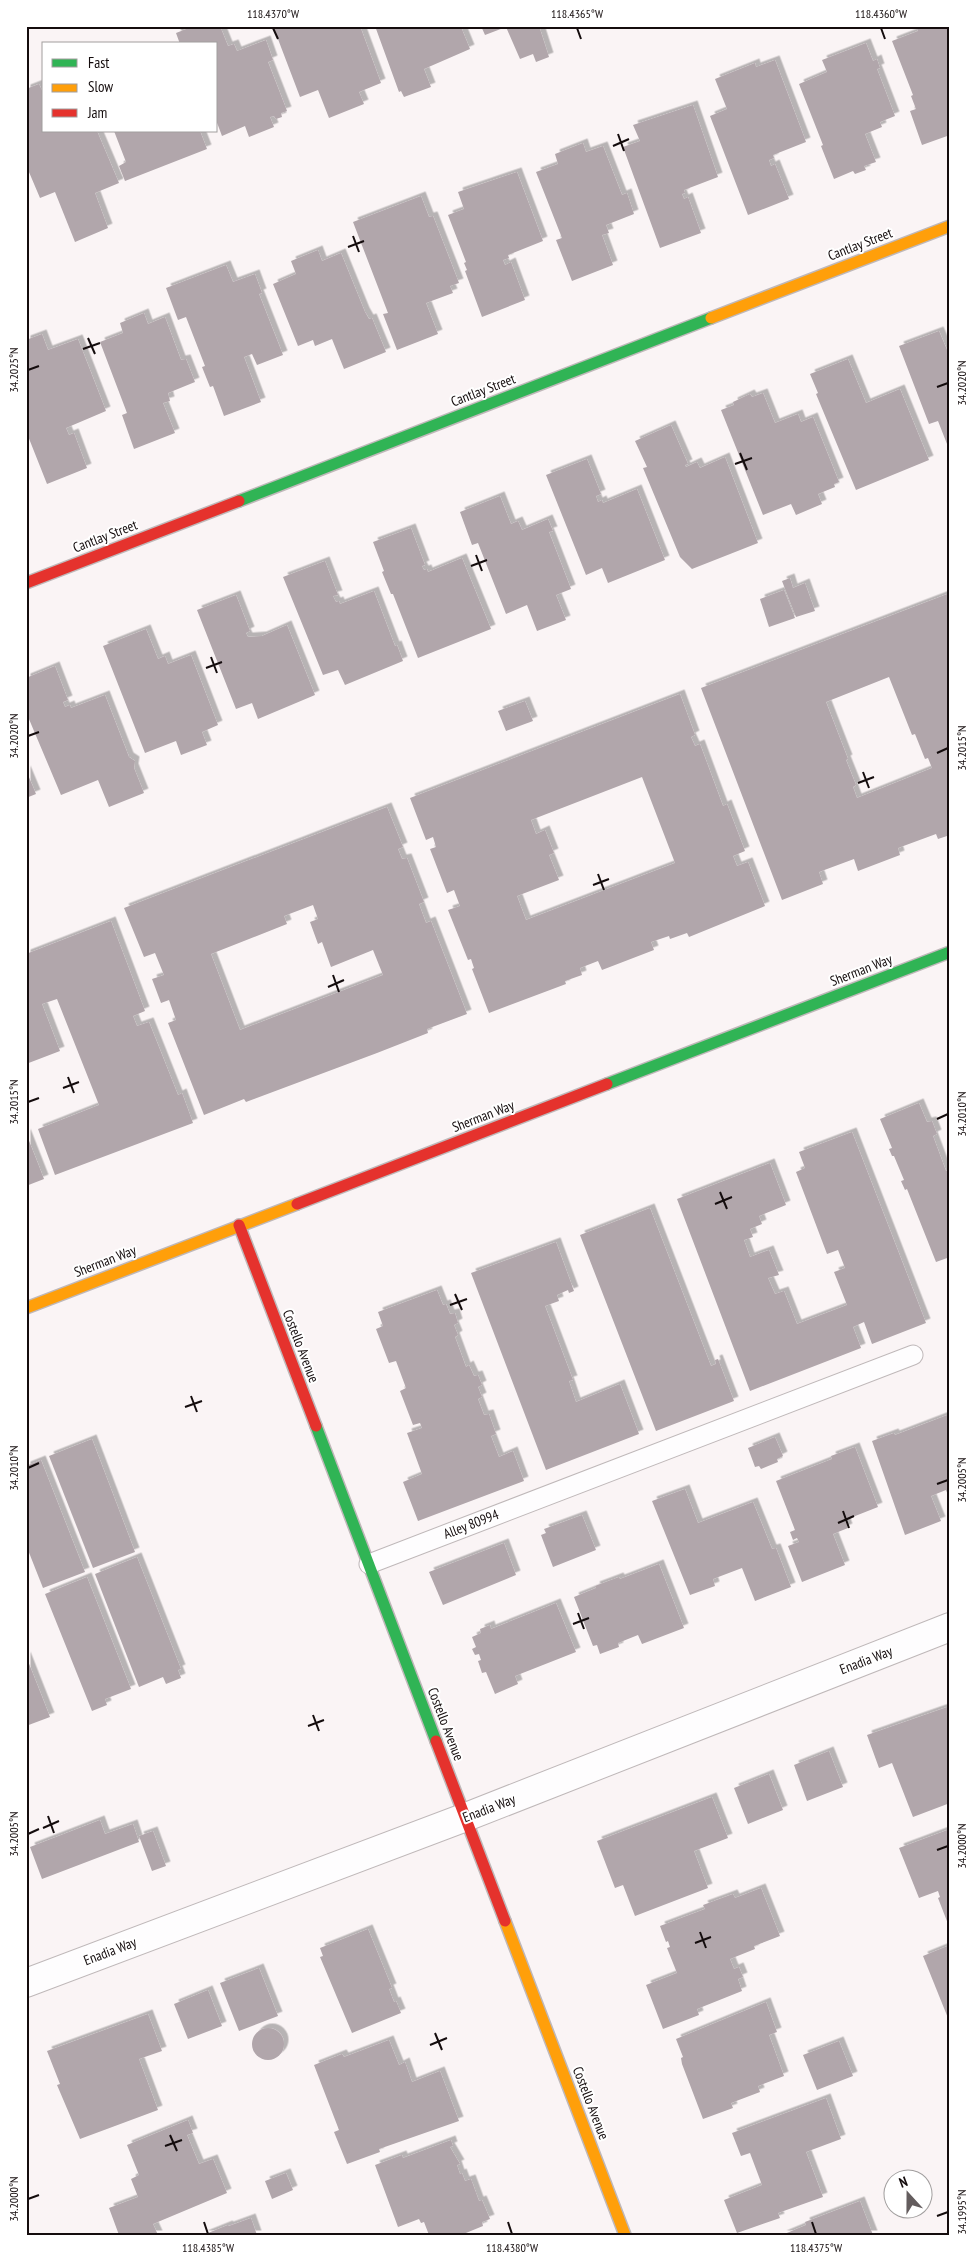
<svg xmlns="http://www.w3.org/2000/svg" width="976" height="2261" viewBox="0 0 976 2261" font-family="'PT Sans Narrow',sans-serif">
  <defs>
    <filter id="shadow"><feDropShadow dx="4.5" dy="-4.5" stdDeviation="0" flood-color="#0004"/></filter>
  </defs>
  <rect width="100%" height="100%" fill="#faf4f5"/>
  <!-- building -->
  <g fill="#b1a6ab" fill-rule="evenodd" filter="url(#shadow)">
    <path d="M194,26h26l8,20 6,-2 3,7 29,-11 7,20 -5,2 19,49 -6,2 1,4 -6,2 -2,-3 -4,1 4,10 -25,10 -4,-11 -23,10 -6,-16v-76h-36l-4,-11z"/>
    <path d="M273,26h87l21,57 -22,9 5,12 -35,14 -11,-28 -18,7z"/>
    <path d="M375,26l86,1 9,22 -46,20 7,18 -27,10 -3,-6 -2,1z"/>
    <path d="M481,26h58l10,31 -13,5 -3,-8 -13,5 -14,-32 -21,8z"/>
    <path d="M916,26h34v109l-28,10 -12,-34 6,-2 -5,-13 2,-1 -21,-54 26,-10z"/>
    <path d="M866,43l7,18 4,-2 3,9 -3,1 18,47 -15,6 2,5 -17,7 11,28 -12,4 2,4 -11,4 -2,-3 -19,8 -13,-33 2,-1 -24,-61 28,-12 -5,-12z"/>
    <path d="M775,60l31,82 -33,13 1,3 -5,2 2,6 4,-2 14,35 -41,16 -38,-99 17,-7 -12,-30 40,-16 1,4z"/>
    <path d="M39,84l5,11v36h53l22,52 -24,10 13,35 -33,14 -20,-50 -15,6 -14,-33v-76z"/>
    <path d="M693,105l25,72 -34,13 1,3 -3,1 2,5 4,-2 13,36 -41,15 -37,-101 17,-6 -7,-16z"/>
    <path d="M114,131h86l7,18 -82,32 -6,-15 7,-4z"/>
    <path d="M583,143l3,9 17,-6 19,49 5,-2 7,21 -28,11 3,8 -7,2 11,30 -41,16 -16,-41 6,-2 -26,-66 22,-8 -3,-10z"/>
    <path d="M517,172l26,69 -35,14 1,3 -6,2 2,5 6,-3 14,38 -43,17 -17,-46 2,-1 -3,-7 2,-1 -18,-47 16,-6 -6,-17z"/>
    <path d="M421,196l8,21 4,-1 26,67 -9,3 3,7 -27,10 12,31 -41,16 -14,-36 5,-1 -35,-91z"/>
    <path d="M318,250l4,11 19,-8 24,59 4,7 3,-1 14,34 -42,17 -12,-30 -17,7 -2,-6 -15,6 -25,-62 23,-10 -5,-13z"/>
    <path d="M226,265l7,17 22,-8 7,19 -3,1 24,61 -26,10 -5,-11 -8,3 17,45 -37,14 -11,-30 -3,1 -8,-20 3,-1 -19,-49 -8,3 -12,-32z"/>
    <path d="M144,313l4,11 17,-7 16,43 5,-1 9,23 -27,11 2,8 -7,2 12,30 -41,16 -12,-34 5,-2 -27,-71 23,-9 -3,-10z"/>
    <path d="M939,331l11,26v86l-3,1 -9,-23 -9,3 -30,-78z"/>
    <path d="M42,334l6,16 30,-11 28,72 -40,17 3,7 5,-2 13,35 -40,16 -21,-53v-91z"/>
    <path d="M848,359l18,44 34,-14 29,71 -73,30 -40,-96 2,-1 -8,-19z"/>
    <path d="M763,393l12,30 23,-9 3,8 12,-5 26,65 -5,2 1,3 -17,7 4,10 -26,11 -5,-11 -28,11 -42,-105 13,-5 -1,-3 17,-8 2,3z"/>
    <path d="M671,425l17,39 -3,1 1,2 11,-5 3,6 25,-11 33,86 -66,26 -12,-12 -37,-89 4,-1 -12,-26z"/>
    <path d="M587,459l14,35 -5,2 2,6 4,-2 1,3 34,-14 28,71 -57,23 -6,-15 -16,7 -40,-100z"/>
    <path d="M500,496l11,28 7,-3 4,9 26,-11 5,12 -4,1 22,57 -15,6 10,25 -29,11 -10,-26 -21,9 -28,-71 -6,2 -12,-33z"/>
    <path d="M411,528l14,37 -3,1 2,4 3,-1 1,3 34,-14 29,71 -73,29 -25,-64h-2l-9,-22 2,-1 -11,-29z"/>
    <path d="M325,561l13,34 -5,1 3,6 3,-1 1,3 34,-13 21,55 2,-1 6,16 -58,24 -7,-15 -15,5 -40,-98z"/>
    <path d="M790,578l3,10 12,-5 10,28 -19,6 -14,-36z"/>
    <path d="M784,590l11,28 -26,9 -9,-28z"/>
    <path d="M950,593v242l-12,4 -2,-5 -38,14 2,7 -42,16 -4,-12 -35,13 4,12 -41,16 -81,-212zM889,677l23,58 3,-1 10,25 3,-1 4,10 -75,30 -4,-11 3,-2 -10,-25 2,-1 -22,-57z"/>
    <path d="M236,595l14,36 -4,2 2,4 14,-1 25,-11 28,70 -57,24 -6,-16 -16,6 -39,-99z"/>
    <path d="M146,629l12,30 7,-3 3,8 23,-9 27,70 -16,7 5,13 -26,10 -5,-14 -31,12 -42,-107z"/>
    <path d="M55,666l13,34 -5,2 2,5 5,-2 1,3 34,-13 24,62 6,4 -1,7 10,25 -35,14 -11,-27 -37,15 -35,-83v-34z"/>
    <path d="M680,694l15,41 -4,2 4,9 5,-2 23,62 4,-2 18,47 -12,5 4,10 11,-4 17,44 -76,31 -2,-4 -17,6 -1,-3 -18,6 3,8 -52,20 -4,-9 -18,7 2,7 -17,6 1,3 -77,29 -17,-44 2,-1 -3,-9 -3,1 -20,-50 12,-4 -6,-16 -7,3 -17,-44 6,-2 -3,-10 -7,3 -16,-42zM642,777l33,86 -149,57 -9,-24 42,-16 -10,-25 5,-2 -9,-23 -9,4 -5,-14z"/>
    <path d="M525,701l8,20 -27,10 -8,-20z"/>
    <path d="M26,770l10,24 -10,4z"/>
    <path d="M387,807l16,40 -5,2 4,10 5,-1 17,44 -5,2 7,19 5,-2 36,93 -40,15 1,4 -51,20 -131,49 -2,-3 -40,16 -36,-92 8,-3 -7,-20 -8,3 -9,-24 12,-4 -9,-22 -11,4 -20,-49zM313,905l5,14 -8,3 8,22 4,-2 9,25 42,-17 10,25 -143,55 -29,-76 76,-30 -3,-8z"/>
    <path d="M111,921l34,90 -12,5 4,10 12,-4 29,73 4,-2 11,30 -138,52 -17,-46 61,-24 -42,-106 -15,5 18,47 -34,13v-110z"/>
    <path d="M919,1103l8,19 5,-1 5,13 -4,2 13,35 4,-2v88l-14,5 -29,-73 -2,1 -4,-9 3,-1 -10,-24h-2l-3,-7 3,-1 -12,-29z"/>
    <path d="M852,1132l74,191 -54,21 -8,-22 -11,5 8,21 -111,43 -73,-192 93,-36 16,42 -27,11 3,8 -12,5 3,8 -9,3 6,17 19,-7 10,25 -11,3 7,16 9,-3 13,33 50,-19 -13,-33 11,-4 -7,-18 -11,4 -31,-82 9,-4 -6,-16z"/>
    <path d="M26,1133l18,46 -18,7z"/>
    <path d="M650,1208l61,158 5,-2 -1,-4 3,-1 16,42 -78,30 -76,-196z"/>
    <path d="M556,1242l18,49 -5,2 -1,-3 -11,5 2,6 -14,5 28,74 -4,1 7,21 44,-18 19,50 -93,36 -75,-197z"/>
    <path d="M437,1290l6,15 3,-1 4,10 5,-1 3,10 -4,2 4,10 -3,2 11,30 3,-2 5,11 4,-1 4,10 -4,2 4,10 -4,2 6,16 5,-1 7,20 -5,2 8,21 14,-6 11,30 -106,40 -15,-39 19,-8 -15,-41 15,-5 -2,-5 -7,2 -13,-34 6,-3 -10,-27 -7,2 -13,-34 7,-3 -5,-14z"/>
    <path d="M950,1414v86l-4,-10 -15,6 10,25 -36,14 -33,-94 22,-8 1,2z"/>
    <path d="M775,1437l8,19 -6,3 1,3 -17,7 -2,-3 -4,1 -7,-19z"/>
    <path d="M92,1439l43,113 -42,16 -44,-112z"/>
    <path d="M855,1447l23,60 -33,13 3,8 -15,6 12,31 -43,17 -14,-36 11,-4 -2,-4 -4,2 -3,-8 5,-2 -19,-49 56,-22 -1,-3z"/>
    <path d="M41,1460l44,112 -42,16 -17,-43v-79z"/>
    <path d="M685,1489l13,34 55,-21 19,47 4,-1 15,39 -36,14 -13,-33 -29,11 2,7 -25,9 -38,-94z"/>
    <path d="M582,1515l14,35 -43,17 -12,-32 5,-2 -2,-4z"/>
    <path d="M504,1543l12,32 -73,30 -14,-33z"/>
    <path d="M137,1557l44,112 -3,1 3,8 -15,6 -3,-7 -24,10 -44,-113z"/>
    <path d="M659,1564l25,64 -42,16 -4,-9 -20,8 1,4 -19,7 -3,-9 -4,1 -19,-49 22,-9 -1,-2 24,-9 1,2z"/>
    <path d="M87,1577l44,112 -26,10 2,6 -15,6 -47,-117z"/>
    <path d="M556,1603l20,49 -61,24 3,8 -23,10 -9,-22 -4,1 -4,-12 3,-1 -2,-6 -4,1 -3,-6 4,-2 -4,-10 9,-4 -1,-4 10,-4 1,4z"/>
    <path d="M26,1656l24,61 -24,9z"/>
    <path d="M950,1706v97l-37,14 -21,-54 -13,5 -12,-33z"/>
    <path d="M829,1751l14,36 -36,14 -13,-36z"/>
    <path d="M769,1774l14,36 -35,14 -14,-36z"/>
    <path d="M712,1797l16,41 -34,13 14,37 -73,28 -12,-31 -8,3 -18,-47z"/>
    <path d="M100,1820l5,14 28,-10 6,18 -97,37 -12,-32z"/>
    <path d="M950,1829v100l-12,-31 2,-1 -2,-6 -19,7 -20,-50z"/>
    <path d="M153,1831l13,35 -14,5 -13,-35z"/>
    <path d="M761,1888l19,48 -26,10 1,3 -25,10 4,10 5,-2 4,10 -5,2 4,12 -45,18 2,6 -36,14 -17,-44 31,-12 -10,-25 3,-1 -2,-6 -2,1 -6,-16 45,-17 -2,-4 30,-11 2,4z"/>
    <path d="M368,1929l24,59 -3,1 5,13 2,-1 5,12 -49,20 -32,-76 3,-1 -3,-8z"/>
    <path d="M950,1945v78l-27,-67z"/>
    <path d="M259,1968l19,48 -39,15 -19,-48z"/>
    <path d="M208,1990l14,36 -34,13 -14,-35z"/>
    <path d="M766,2002l11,30 -8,3 15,41 -26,10 2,6 -29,11 2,5 -30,11 -21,-55 -1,-6 2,-1 -7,-18z"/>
    <path d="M148,2014l14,37 -23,8 19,51 -78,29 -23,-54 3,-1 -13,-33z"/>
    <circle cx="268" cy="2044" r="16"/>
    <path d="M389,2040l10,25 6,-3 7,20 28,-11 19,50 -80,28 1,3 -33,12 -13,-32 5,-2 -25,-65 28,-11 2,3z"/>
    <path d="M839,2041l14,35 -36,14 -14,-35z"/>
    <path d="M826,2098l15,41 -35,13 17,45 -45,16 2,5 -43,15 -13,-33 38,-15 -12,-32 -9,3 -9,-23z"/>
    <path d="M188,2120l5,13 -6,2 12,29 14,-5 14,34 -74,31 5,11h-39l-10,-27 29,-11 -7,-18 8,-4 -12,-30z"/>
    <path d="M451,2140l2,6 -3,1 10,17 -3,1 3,9 2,-1 3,8 6,-2 8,22 3,-1 8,19 -8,3 1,4 -22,9h-32l-5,-13 -3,1 -2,-4 -21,8 -23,-62 27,-10 1,3z"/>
    <path d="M286,2173l7,17 -21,9 -7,-18z"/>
    <path d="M860,2201l13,34h-91l24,-10 -1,-3z"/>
    <path d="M251,2218l6,17h-54l25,-10 1,1z"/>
  </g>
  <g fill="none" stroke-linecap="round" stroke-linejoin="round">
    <!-- lane casing -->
    <g stroke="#bfb8b9" stroke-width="21">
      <path id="lane" d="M369,1564l544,-209"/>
    </g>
    <!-- street casing -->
    <g stroke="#bfb8b9" stroke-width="30">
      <path id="street" d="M26,1983l440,-166 484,-190"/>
    </g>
    <!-- fast casing -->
    <g stroke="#bfb8b9" stroke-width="14">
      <g id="fast">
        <path d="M239,501l472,-183"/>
        <path d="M607,1084l343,-132"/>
        <path d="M316,1426l120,315"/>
      </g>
    </g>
    <!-- slow casing -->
    <g stroke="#bfb8b9" stroke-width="14">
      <g id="slow">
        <path d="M711,318l239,-92"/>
        <path d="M26,1308l271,-104"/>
        <path d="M505,1921l120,314"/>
      </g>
    </g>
    <!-- jam casing -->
    <g stroke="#bfb8b9" stroke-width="14">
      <g id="jam">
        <path d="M26,583l213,-82"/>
        <path d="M297,1204l310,-120"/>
        <path d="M239,1225l77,201"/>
        <path d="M436,1741l69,180"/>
      </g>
    </g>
    <!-- lane -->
    <use href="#lane" stroke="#fefdfe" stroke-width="19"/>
    <!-- street -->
    <use href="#street" stroke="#fefdfe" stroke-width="28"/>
    <!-- fast -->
    <use href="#fast" stroke="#30b455" stroke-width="11"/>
    <!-- slow -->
    <use href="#slow" stroke="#ff9f0a" stroke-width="11"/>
    <!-- jam -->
    <use href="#jam" stroke="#e5322d" stroke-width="11"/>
  </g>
  <!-- ticks -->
  <path fill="none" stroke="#140c0d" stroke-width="2" d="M273,28l5,11M577,28l4,11M881,28l4,11M618,134l6,17M613,146l16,-7M353,236l6,16M348,247l16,-6M88,338l7,16M83,349l17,-6M28,370l11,-4M937,387l11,-4M740,453l7,17M735,464l17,-6M476,555l6,16M471,566l16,-6M211,657l6,16M206,668l16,-6M28,736l11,-4M937,753l11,-5M863,772l6,16M858,783l16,-6M598,874l6,16M593,885l16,-6M333,975l6,17M328,987l16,-7M68,1077l6,16M63,1088l16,-6M28,1102l11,-4M937,1119l11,-5M720,1192l7,17M715,1204l17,-7M455,1294l7,16M450,1305l17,-6M191,1396l6,16M185,1407l17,-6M28,1468l11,-5M937,1484l11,-4M843,1511l6,17M838,1523l16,-7M578,1613l6,16M573,1624l16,-6M313,1715l6,16M308,1726l16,-6M48,1816l6,17M43,1828l16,-7M28,1834l11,-5M937,1850l11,-4M700,1932l6,16M695,1943l16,-6M435,2033l7,17M430,2045l17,-7M170,2135l7,16M165,2146l17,-6M28,2199l11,-4M937,2216l11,-4M204,2222l4,12M508,2222l4,12M812,2222l4,12"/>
  <g text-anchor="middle" stroke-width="4" stroke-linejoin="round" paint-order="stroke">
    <!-- street labels -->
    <g font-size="14" fill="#140c0d" stroke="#fff">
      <text transform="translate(860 244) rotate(-21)" y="5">Cantlay Street</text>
      <text transform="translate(483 390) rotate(-21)" y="5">Cantlay Street</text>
      <text transform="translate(105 536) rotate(-21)" y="5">Cantlay Street</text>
      <text transform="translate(861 970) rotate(-21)" y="5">Sherman Way</text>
      <text transform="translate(483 1116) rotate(-21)" y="5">Sherman Way</text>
      <text transform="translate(105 1261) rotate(-21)" y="5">Sherman Way</text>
      <text transform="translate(301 1346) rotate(69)" y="5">Costello Avenue</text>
      <text transform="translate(471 1524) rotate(-21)" y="5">Alley 80994</text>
      <text transform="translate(866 1660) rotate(-21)" y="5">Enadia Way</text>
      <text transform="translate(446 1724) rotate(69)" y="5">Costello Avenue</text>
      <text transform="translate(489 1808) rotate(-21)" y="5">Enadia Way</text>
      <text transform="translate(110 1951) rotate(-21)" y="5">Enadia Way</text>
      <text transform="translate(591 2103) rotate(69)" y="5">Costello Avenue</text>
    </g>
  </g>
  <!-- border -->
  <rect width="976" height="2261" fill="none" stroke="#ffffff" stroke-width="55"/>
  <!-- legend -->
  <rect x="42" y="42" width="175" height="90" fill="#ffffff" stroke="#a19e9e"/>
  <rect x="52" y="59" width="25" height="8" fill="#30b455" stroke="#a19e9e"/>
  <text x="88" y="68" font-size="15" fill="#140c0d">Fast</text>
  <rect x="52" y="84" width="25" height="8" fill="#ff9f0a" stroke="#a19e9e"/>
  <text x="88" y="92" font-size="15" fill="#140c0d">Slow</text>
  <rect x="52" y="109" width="25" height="8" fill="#e5322d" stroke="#a19e9e"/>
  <text x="88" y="118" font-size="15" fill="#140c0d">Jam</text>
  <!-- north arrow -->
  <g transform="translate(908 2194) rotate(339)"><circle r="24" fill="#ffffff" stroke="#a19e9e"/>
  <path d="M0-4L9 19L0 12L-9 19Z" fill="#645d5e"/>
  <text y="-8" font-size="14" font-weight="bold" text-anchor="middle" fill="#140c0d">N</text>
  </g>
  <rect x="28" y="28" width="920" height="2206" fill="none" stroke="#140c0d" stroke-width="2"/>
  <g font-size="12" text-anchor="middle" fill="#140c0d">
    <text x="273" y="18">118.4370°W</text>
    <text x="577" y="18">118.4365°W</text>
    <text x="881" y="18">118.4360°W</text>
    <text transform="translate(14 370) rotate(-90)" y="4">34.2025°N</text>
    <text transform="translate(962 383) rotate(-90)" y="4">34.2020°N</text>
    <text transform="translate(14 736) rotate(-90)" y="4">34.2020°N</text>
    <text transform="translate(962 748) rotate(-90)" y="4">34.2015°N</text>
    <text transform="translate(14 1102) rotate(-90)" y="4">34.2015°N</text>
    <text transform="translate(962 1114) rotate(-90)" y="4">34.2010°N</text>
    <text transform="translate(14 1468) rotate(-90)" y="4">34.2010°N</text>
    <text transform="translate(962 1480) rotate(-90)" y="4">34.2005°N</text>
    <text transform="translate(14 1834) rotate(-90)" y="4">34.2005°N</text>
    <text transform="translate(962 1846) rotate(-90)" y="4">34.2000°N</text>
    <text transform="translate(14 2199) rotate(-90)" y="4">34.2000°N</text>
    <text transform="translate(962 2212) rotate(-90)" y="4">34.1995°N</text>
    <text x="208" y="2252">118.4385°W</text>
    <text x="512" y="2252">118.4380°W</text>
    <text x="816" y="2252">118.4375°W</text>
  </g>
</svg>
